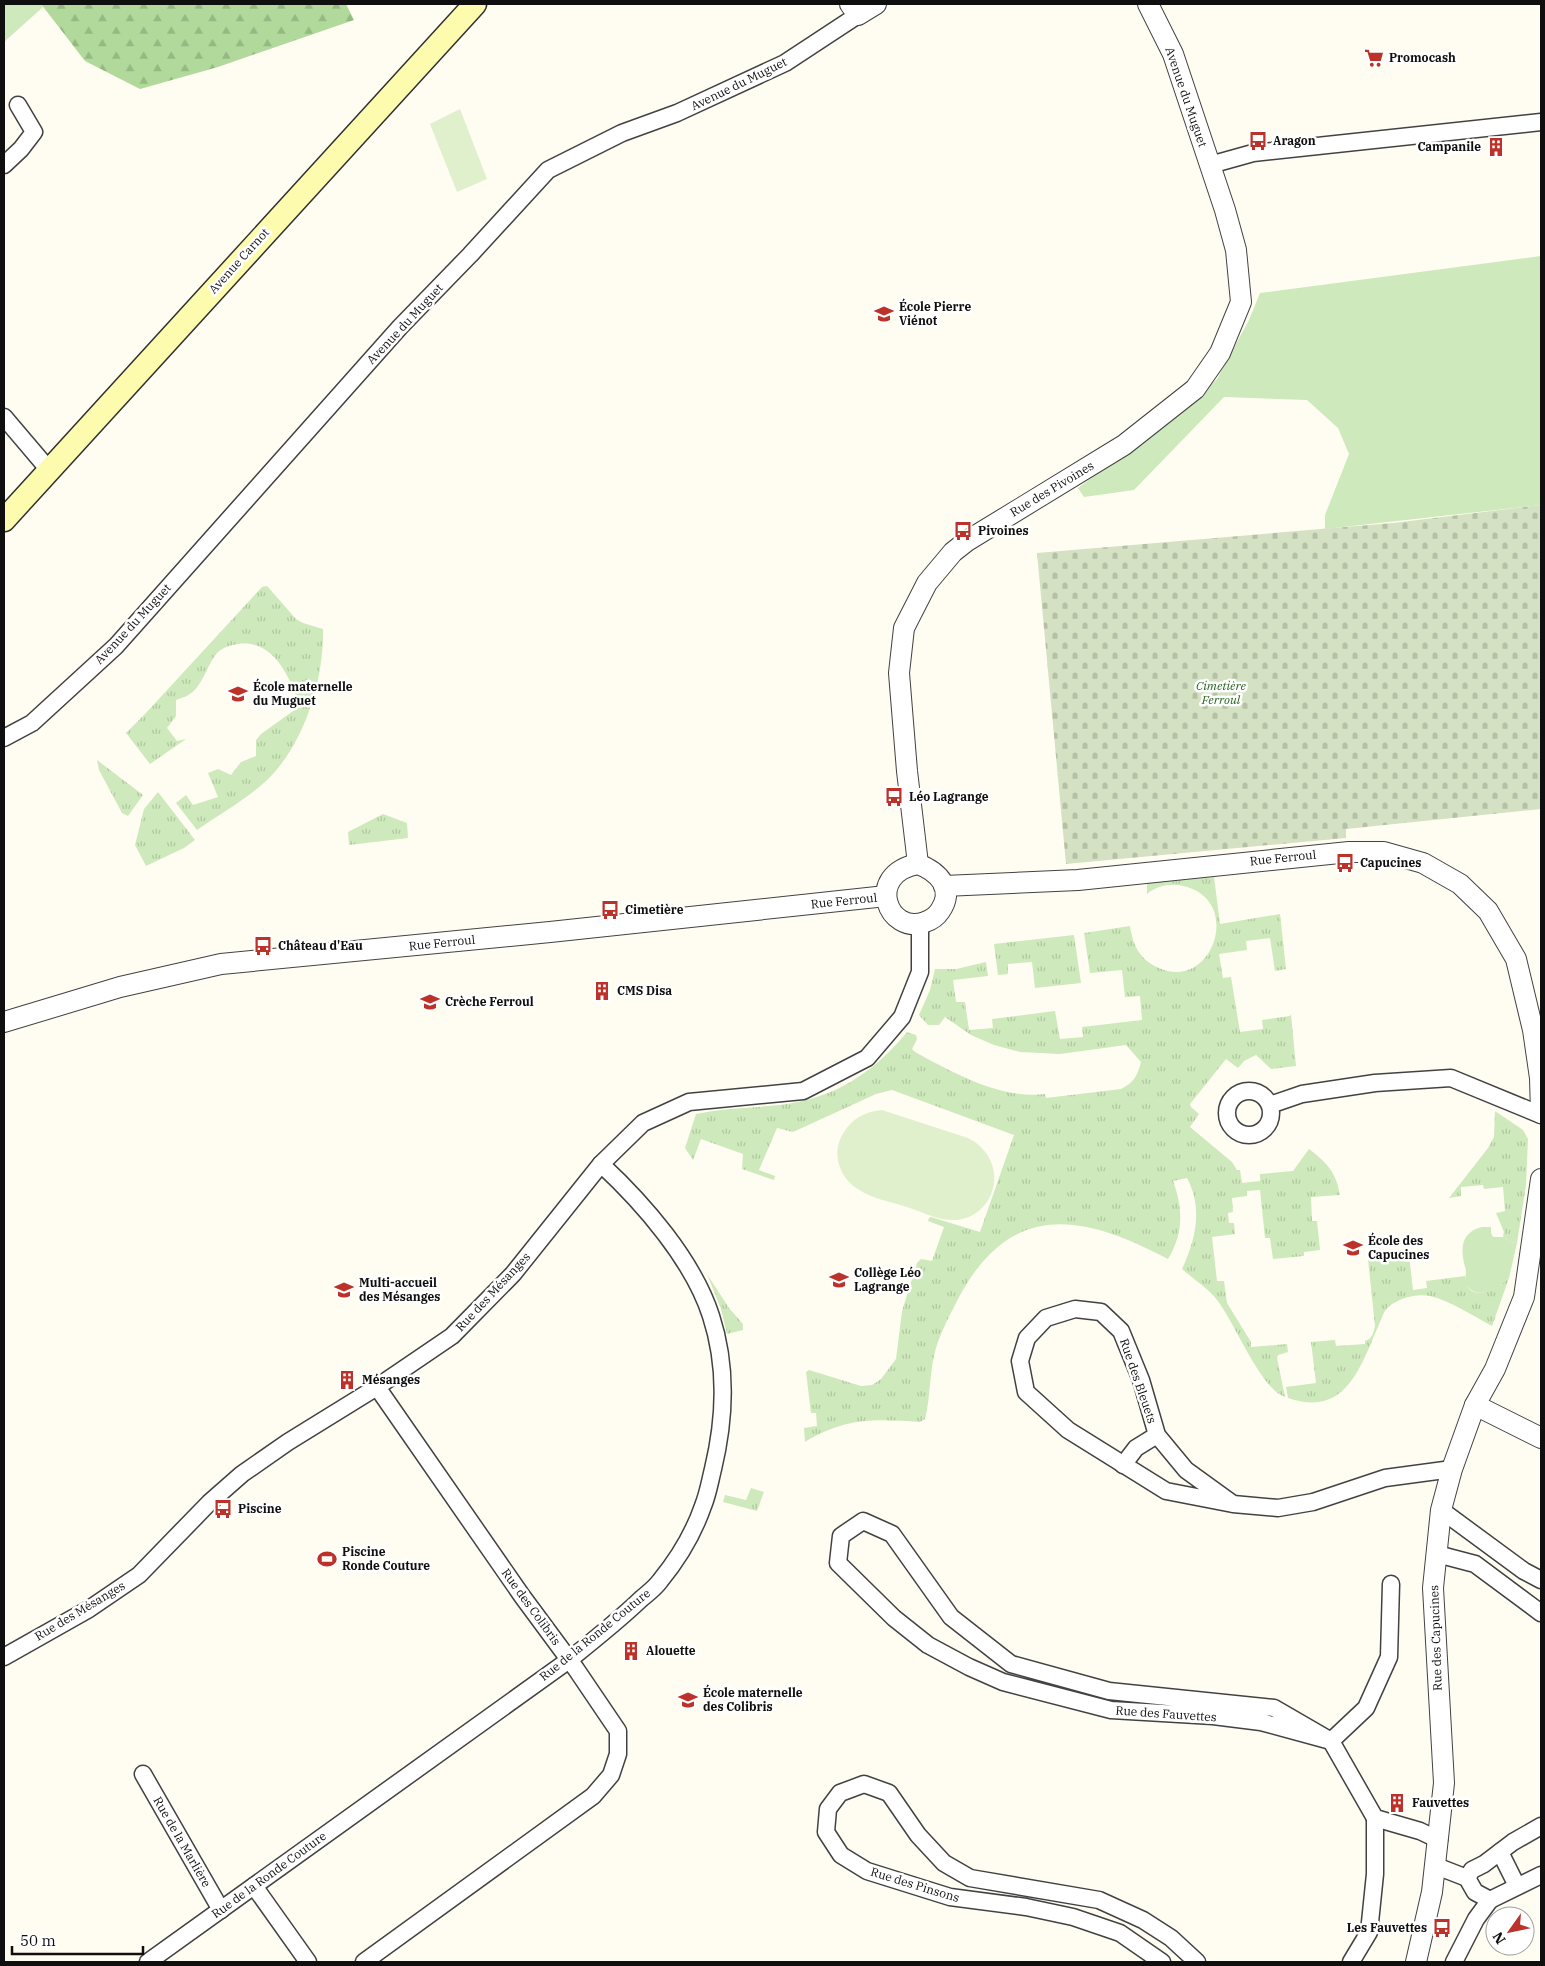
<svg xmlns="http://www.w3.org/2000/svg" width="1545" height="1966" viewBox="0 0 1545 1966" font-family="'IBM Plex Serif',serif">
  <defs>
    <pattern id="grass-tufts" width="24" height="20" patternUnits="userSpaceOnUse" patternTransform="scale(1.25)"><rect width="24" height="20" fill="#cee9bb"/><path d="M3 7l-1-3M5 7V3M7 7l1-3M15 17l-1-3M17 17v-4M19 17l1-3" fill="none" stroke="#b0c7a0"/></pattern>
    <pattern id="forest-firs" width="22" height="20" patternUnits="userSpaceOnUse" patternTransform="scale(1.25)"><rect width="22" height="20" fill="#b0d99b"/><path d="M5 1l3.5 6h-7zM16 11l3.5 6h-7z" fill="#96b984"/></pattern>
    <pattern id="cemetery-stones" width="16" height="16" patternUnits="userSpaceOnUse" patternTransform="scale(1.25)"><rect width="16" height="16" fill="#d4e1c2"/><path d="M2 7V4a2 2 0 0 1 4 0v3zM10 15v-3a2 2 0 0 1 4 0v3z" fill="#b5c0a6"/></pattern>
  </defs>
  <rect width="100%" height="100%" fill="#fffdf1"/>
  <!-- grass -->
  <g fill="url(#grass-tufts)">
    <path d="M267,586l29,33 7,4 20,6c1,49 -17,109 -51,146 -20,21 -51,38 -75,55l-21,-27 10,-8 7,10 25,-8 -10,-24 10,-4 13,6 10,-13 15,-6v-16l5,-6 39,-28c-10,-28 -26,-67 -62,-62 -7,1 -15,3 -21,9 -10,12 -14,32 -27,41 -4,3 -10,4 -14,6v16l-9,12 10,13 9,-2 -36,25 -24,-31 19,-19 117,-127z"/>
    <path d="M97,760l46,35 -15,21 -6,-3 -23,-43z"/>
    <path d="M158,792l37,48 -11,8 -38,18 -11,-21 9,-36z"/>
    <path d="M383,814l24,9 1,15 -59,7 -1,-13z"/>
    <path d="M1214,877l6,47 60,-10 6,55 -11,2 -5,-33 -24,3 1,9 -28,4 4,24 8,-1 9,55 23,-3 -1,-9 28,-4 1,-2 5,52 -25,3 -15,-14 -12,6 -6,7 -12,-9 -36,45 1,3 8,7 -9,13 42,35 5,8h3l2,13 18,-2v-7l33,-3 16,-22c18,14 27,23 31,46l-29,2 1,24h5l3,29 -16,2v4l-31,3 -3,-21h-5l-5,-48 -13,1v5l-15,2 1,14 -5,1 1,10h5l1,11 -23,3 5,44h7l3,22 24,39v5l36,-3 1,8 -10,3 -1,3 8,39c-24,-7 -51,-76 -68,-97 -9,-12 -24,-21 -35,-31 14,-30 21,-61 5,-91l-14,3c10,27 11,52 -5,78 -86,-46 -158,-59 -210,40 -8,16 -17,32 -22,49 -7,23 -5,48 -11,71l-5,3c-45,-3 -74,-5 -115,20l-1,-14 13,-2 -1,-13h-5l-5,-41 3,-2 52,16 11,-1 9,-6 15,-20 6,-48 15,-48 4,-4 11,2 12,-34 -16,-6 1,-3 2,-1 49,15 34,-97 -122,-45 -16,4 -83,38 -16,-4 -18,42 16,6 -1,4 -32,-11 1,-15 -42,-15 -8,21 -8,-12 11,-34c28,-6 56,-6 84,-9 55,-7 92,-31 127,-73l9,3 1,4 -5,10 3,3c37,20 86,48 130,42l1,4 75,-9c13,-7 16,-12 20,-27l-15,-17 -66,9 -40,-2 -26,-7 -23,-10 -26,-18 -6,8h-11l-9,-10 11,-25 5,-21h21l30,-7 2,14 -35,4 3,22h9l4,28 24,-2 -1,-9 63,-8 5,28 23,-2 -1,-10 60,-7 -2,-24 -15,1 -3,-27 -32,3 -6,-40 46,-7c3,20 10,34 29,42 54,24 85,-69 24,-82 -12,-3 -27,0 -36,8v-11z"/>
    <path d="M1074,935l7,48 -46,5 -3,-26 -24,2v10l-10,1 -4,-31z"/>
    <path d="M1495,1111l28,19 5,9 -2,46 -9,58 -6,-1 -8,-5 1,-5 -8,-19 9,-2 -2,-24 -19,2 -1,-4 -22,2v9l-12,2 39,-50 6,-11z"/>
    <path d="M1409,1255l4,35 14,-2 -1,-7 39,-5c2,29 31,14 44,2l-17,48c-19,-10 -41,-25 -62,-30 -13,-3 -37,3 -45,15 -3,5 -5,12 -8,18 -18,42 -33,88 -89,69l-2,-11 30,-4 -5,-41 24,-2 1,6 29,-2v-3c8,-3 8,-8 10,-15l-7,-67z"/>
    <path d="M707,1274l22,34 14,16v6l-16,4 -6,-25z"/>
    <path d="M751,1488l13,4 -7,19 -34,-9 2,-7 21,5z"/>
  </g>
  <!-- forest -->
  <path fill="url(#forest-firs)" d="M41,4h305l8,16 -136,47 -78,22 -55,-28z"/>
  <!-- cemetery -->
  <path fill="url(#cemetery-stones)" d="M1541,505v304l-195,20v9l-280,26 -29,-311 356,-30z"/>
  <!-- park -->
  <g fill="#cee9bb">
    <path d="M4,4h37l2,3 -39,35z"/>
    <path d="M1541,256v249l-216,24v-14l24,-61 -11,-26 -31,-28 -83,-3 -90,93 -50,7 -6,-9 107,-80 32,-29 32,-59 11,-27z"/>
    <path d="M1482,1227h9v6l2,4h10l8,5 6,1 -8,35c-12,11 -32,24 -44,5 0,-5 2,-12 0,-16 -5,-18 -4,-35 17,-40z"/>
  </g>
  <!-- pitch -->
  <g fill="#e0f0cd">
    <path d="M460,109l27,70 -30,13 -27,-68z"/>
    <path d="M882,1110l86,28c27,13 36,47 14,70 -7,7 -17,12 -27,12 -16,1 -33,-8 -48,-13 -26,-8 -62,-13 -69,-46 -2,-10 0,-20 6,-29 8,-13 22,-21 38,-22z"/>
  </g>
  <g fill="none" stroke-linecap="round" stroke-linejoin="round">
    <!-- minor casing -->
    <g stroke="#424242" stroke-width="19">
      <g id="minor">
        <path d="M4,165l17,-16 13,-17 -16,-27"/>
        <path d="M1210,165l43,-12 288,-31"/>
        <path d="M4,417l45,53"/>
        <path d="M4,738l28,-15 84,-77 284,-319 70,-72 78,-85 74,-37 55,-20 108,-50 73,-48"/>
        <circle cx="1249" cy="1113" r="22"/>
        <path d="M1270,1105l32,-11 73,-11 76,-5 90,37"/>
        <path d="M1123,1465l13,-17 21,-13"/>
        <path d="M1233,1504l-47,-34 -29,-35 -16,-55 -20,-49 -20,-19 -26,-3 -29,9 -19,20 -7,23 6,31 42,38 98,61 67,13 45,4 35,-6 72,-24 67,-9"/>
        <path d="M1441,1510l83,61 17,9"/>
        <path d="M863,1521l29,13 59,83 60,47 98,27 165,17 57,33 -70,-19 -48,-6 -102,-6 -108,-28 -34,-15 -41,-22 -34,-27 -56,-55 3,-27z"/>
        <path d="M1437,1554l38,10 66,49"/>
        <path d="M1391,1584l-2,73 -23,51 -35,33 44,77 45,13 19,9"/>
        <path d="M4,1657l85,-48 50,-34 70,-72 33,-29 46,-32 89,-55 75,-51 61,-62 88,-110 42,-41 46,-21 114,-11 64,-33 35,-41 18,-45v-48"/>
        <path d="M143,1774l78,136"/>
        <path d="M1500,1852l17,34"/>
        <path d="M1436,1866l31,12 8,14 15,8 51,-25"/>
        <path d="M1467,1878l5,-8 12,-6 29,-22 28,-16"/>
        <path d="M254,1886l54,76"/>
        <path d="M148,1962l421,-302c25,-20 49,-39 72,-61 7,-6 14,-11 19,-18 18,-22 34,-49 43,-75 5,-12 7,-25 10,-37 12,-50 14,-104 -2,-153 -18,-56 -68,-113 -110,-152"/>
        <path d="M364,1962l229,-166 18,-21 7,-21v-23l-42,-62 -54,-73 -145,-209"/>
        <path d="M1162,1962l-42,-29 -47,-16 -47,-10 -76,-10 -83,-26 -26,-16 -15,-23 2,-23 12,-16 24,-9 25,9 29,42 26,28 26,15 129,22 44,20 28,18 26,24"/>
        <path d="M1351,1962l18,-30 6,-58v-56"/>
        <path d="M1454,1962l22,-43 14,-19"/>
      </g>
    </g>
    <!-- tertiary casing -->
    <g stroke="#424242" stroke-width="22">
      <g id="tertiary">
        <path d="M850,4l8,11 18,-11"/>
        <path d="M918,864l-11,-93 -8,-98 5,-45 23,-45 26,-31 14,-11 157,-96 71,-56 25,-36 21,-51 -5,-52 -11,-40 -52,-156 -25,-50"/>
        <path d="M918,864c21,8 37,25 22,47 -4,6 -9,9 -15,11 -37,14 -61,-48 -7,-58z"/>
        <path d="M944,886l134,-6 271,-28h35l39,11 37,21 28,27 28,48 17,71 7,48 1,35"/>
        <path d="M4,1022l116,-35 101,-23 329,-32 336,-36"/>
        <path d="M1475,1405l66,33"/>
        <path d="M1416,1962l16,-70 12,-109 -11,-195 8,-78 11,-41 23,-64 20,-36 29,-72 17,-118"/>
      </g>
    </g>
    <!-- secondary casing -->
    <g stroke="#313131" stroke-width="25">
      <path id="secondary" d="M4,520l471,-516"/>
    </g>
    <!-- minor -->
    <use href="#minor" stroke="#fff" stroke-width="16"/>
    <!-- tertiary -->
    <use href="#tertiary" stroke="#fff" stroke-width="20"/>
    <!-- secondary -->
    <use href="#secondary" stroke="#fdfcae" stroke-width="22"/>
  </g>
  <!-- icons -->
  <defs>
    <g id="supermarket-bare" transform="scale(1.5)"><path d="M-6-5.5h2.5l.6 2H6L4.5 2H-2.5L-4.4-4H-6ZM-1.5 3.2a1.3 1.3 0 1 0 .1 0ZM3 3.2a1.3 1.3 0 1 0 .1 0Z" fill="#bc322a" stroke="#fff" stroke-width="2.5" paint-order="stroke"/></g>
    <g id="bus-bare" transform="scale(1.5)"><path d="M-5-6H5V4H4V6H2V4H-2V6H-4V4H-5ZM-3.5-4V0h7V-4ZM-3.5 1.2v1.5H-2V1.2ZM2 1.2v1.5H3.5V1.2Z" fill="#bc322a" stroke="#fff" stroke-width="2.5" paint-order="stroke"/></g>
    <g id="building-bare" transform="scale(1.5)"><path d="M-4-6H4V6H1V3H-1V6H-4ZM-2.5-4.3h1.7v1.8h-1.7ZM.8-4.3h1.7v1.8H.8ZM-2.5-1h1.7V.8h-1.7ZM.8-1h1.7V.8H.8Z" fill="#bc322a" stroke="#fff" stroke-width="2.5" paint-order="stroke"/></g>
    <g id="school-bare" transform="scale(1.5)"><path d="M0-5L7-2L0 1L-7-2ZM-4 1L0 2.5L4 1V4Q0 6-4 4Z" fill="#bc322a" stroke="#fff" stroke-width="2.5" paint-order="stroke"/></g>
    <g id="stadium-bare" transform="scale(1.5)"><path d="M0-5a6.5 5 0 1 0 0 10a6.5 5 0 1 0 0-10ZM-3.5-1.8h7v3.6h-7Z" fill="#bc322a" stroke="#fff" stroke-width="2.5" paint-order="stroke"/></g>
  </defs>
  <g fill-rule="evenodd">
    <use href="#supermarket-bare" x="1374" y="58"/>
    <use href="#bus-bare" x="1258" y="141"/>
    <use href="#building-bare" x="1496" y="147"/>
    <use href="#school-bare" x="884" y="314"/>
    <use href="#bus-bare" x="963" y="531"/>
    <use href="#school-bare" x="238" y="694"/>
    <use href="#bus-bare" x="894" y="797"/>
    <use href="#bus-bare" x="1345" y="863"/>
    <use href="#bus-bare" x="610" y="910"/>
    <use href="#bus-bare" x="263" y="946"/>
    <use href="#building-bare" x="602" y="991"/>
    <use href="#school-bare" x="430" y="1002"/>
    <use href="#school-bare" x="1353" y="1248"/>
    <use href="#school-bare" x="839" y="1280"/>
    <use href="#school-bare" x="344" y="1290"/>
    <use href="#building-bare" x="347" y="1380"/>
    <use href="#bus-bare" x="223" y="1509"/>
    <use href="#stadium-bare" x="327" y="1559"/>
    <use href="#building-bare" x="631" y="1651"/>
    <use href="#school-bare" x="688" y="1700"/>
    <use href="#building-bare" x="1397" y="1803"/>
    <use href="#bus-bare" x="1442" y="1928"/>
  </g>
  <g text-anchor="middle" stroke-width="5" stroke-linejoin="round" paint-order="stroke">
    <!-- poi labels -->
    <g font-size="12" font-weight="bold" fill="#0f0f0f" stroke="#fff" text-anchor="start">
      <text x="1389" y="62">Promocash</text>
      <text x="1273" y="145">Aragon</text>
      <text x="1481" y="151" text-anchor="end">Campanile</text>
      <text x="899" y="311">École Pierre<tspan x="899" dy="14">Viénot</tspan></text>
      <text x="978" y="535">Pivoines</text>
      <text x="253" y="691">École maternelle<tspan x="253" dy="14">du Muguet</tspan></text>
      <text x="909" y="801">Léo Lagrange</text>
      <text x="1360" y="867">Capucines</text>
      <text x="625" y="914">Cimetière</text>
      <text x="278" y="950">Château d'Eau</text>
      <text x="617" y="995">CMS Disa</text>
      <text x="445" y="1006">Crèche Ferroul</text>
      <text x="1368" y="1245">École des<tspan x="1368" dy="14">Capucines</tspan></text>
      <text x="854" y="1277">Collège Léo<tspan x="854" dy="14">Lagrange</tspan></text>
      <text x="359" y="1287">Multi-accueil<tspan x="359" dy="14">des Mésanges</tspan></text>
      <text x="362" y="1384">Mésanges</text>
      <text x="238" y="1513">Piscine</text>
      <text x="342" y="1556">Piscine<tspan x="342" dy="14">Ronde Couture</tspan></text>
      <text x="646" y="1655">Alouette</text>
      <text x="703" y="1697">École maternelle<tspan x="703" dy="14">des Colibris</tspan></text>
      <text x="1412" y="1807">Fauvettes</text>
      <text x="1427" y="1932" text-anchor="end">Les Fauvettes</text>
    </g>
    <!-- street labels -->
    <g font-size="12" fill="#0f0f0f" stroke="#fff">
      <text transform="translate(739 84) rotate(-26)" y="4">Avenue du Muguet</text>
      <text transform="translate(1186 97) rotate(71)" y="4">Avenue du Muguet</text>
      <text transform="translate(239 261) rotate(-48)" y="4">Avenue Carnot</text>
      <text transform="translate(405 324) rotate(-47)" y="4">Avenue du Muguet</text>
      <text transform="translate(1052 489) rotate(-31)" y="4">Rue des Pivoines</text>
      <text transform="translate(133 624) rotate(-47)" y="4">Avenue du Muguet</text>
      <text transform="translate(1283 858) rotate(-6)" y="4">Rue Ferroul</text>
      <text transform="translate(844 901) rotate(-6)" y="4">Rue Ferroul</text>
      <text transform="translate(442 943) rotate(-6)" y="4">Rue Ferroul</text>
      <text transform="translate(493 1292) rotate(-47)" y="4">Rue des Mésanges</text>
      <text transform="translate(1138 1381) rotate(71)" y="4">Rue des Bleuets</text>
      <text transform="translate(531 1607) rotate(54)" y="4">Rue des Colibris</text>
      <text transform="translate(80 1611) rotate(-31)" y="4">Rue des Mésanges</text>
      <text transform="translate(595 1635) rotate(-39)" y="4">Rue de la Ronde Couture</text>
      <text transform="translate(1436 1638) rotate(-92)" y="4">Rue des Capucines</text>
      <text transform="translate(1166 1714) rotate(4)" y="4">Rue des Fauvettes</text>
      <text transform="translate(182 1842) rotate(60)" y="4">Rue de la Marlière</text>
      <text transform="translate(269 1875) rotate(-36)" y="4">Rue de la Ronde Couture</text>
      <text transform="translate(915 1885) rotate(17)" y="4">Rue des Pinsons</text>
    </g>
    <!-- park labels -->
    <g font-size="12" font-style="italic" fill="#276620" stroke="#fff">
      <text x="1221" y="690">Cimetière<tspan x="1221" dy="14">Ferroul</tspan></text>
    </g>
  </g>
  <!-- border -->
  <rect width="1545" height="1966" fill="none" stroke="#0f0f0f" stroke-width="10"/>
  <!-- north arrow -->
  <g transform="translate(1510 1931) rotate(237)"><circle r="24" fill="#ffffff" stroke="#9f9f9f"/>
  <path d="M0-4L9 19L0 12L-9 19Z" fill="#bc322a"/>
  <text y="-8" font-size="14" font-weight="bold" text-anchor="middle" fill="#0f0f0f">N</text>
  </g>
  <!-- scale -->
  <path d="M12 1946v8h131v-8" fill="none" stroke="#0f0f0f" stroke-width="2.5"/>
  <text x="20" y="1946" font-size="15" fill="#0f0f0f" stroke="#ffffff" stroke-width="4" paint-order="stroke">50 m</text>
</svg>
